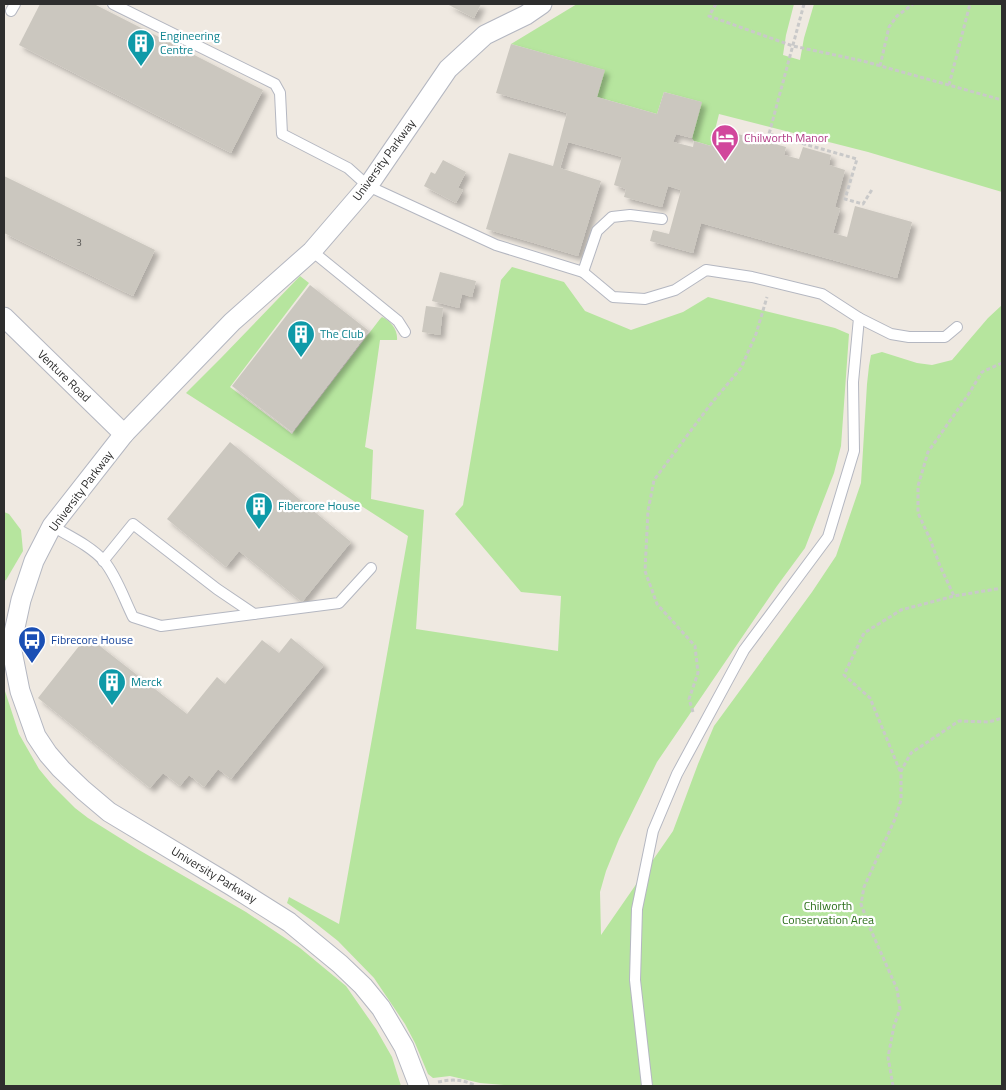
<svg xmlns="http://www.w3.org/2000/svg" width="1006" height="1090" viewBox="0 0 1006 1090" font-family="'Titillium Web',sans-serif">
  <defs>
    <filter id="shadow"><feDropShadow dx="4.5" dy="4.5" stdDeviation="2.5" flood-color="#0004"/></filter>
  </defs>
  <rect width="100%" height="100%" fill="#efe9e1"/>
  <!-- green -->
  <g fill="#b6e59e">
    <path d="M577,4h217l-8,31 -3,20 17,5 4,-22 10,-34h188v188l-134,-40 -149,-38 -8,32 -17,-5 -2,-3 9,-36 -37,-10 -7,22 -60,-17 7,-27 -93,-26z"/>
    <path d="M512,267l52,15 21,29 46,19 52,-18 25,-15 127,31 14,6 -8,112 -7,27 -29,75 -28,38 -120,176 -38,77 -13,32 -6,21 1,43 72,-104 25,-67 16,-38 98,-134 24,-36 25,-73 6,-99 2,-18 2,-11 11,-3 35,11 15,2 20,-5 36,-42 14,-13v781h-486l-36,-3 -30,-7 -17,2 -5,-4 -13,-31 -10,-19 -31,-46 -36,-37 -24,-19 -27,-19 2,-6 50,27 69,-388 -222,-143 35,-35 79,-82 9,7 -79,104 62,47 88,-115 2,-2c9,4 16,13 15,23h-17l-15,107 8,3 -2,49 53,11 -8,119 142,22 3,-55 -40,-4 -66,-78 8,-9 38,-225z"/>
    <path d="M4,512l5,2 12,16 2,21 -17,29 -2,1z"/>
    <path d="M4,688l15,46 20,35 14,17 22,22 13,10 51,32 107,62 54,36 46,38 30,43 16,28 9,29h-397z"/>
  </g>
  <!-- building -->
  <g fill="#cbc7bf" filter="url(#shadow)">
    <path d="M40,4h54l169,86 -32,63 -212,-108z"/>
    <path d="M447,4h34l-7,14z"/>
    <path d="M511,44l94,26 -8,27 60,17 7,-22 38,10 -10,36 -16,-4 -3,8 20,5 1,-6 17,5 5,-18 70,19 -2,8 15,4 4,-12 28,8 -2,10 16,5 -10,37 5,2 -7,24 14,4 8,-31 57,16 -15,56 -196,-55 -8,30 -43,-12 3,-11 16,4 12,-44 -13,-4 -6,21 -38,-10 2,-8 -12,-4 8,-28 -54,-15 -8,26 41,13 -23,75 -92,-27 23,-76 44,13 14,-53 -71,-20z"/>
    <path d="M443,160l23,12 -8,16 5,2 -7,13 -32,-17 7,-14 4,2z"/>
    <path d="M4,176l151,74 -22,46 -129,-63z"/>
    <path d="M440,272l36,9 -4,16 -10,-3 -3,14 -27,-7z"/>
    <path d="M310,285l59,46 -77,101 -60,-46z"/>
    <path d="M426,306l17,2 -3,27 -18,-3z"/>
    <path d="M230,442l121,100 -49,60 -63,-51 -13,16 -59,-48z"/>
    <path d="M87,636l100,78 30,-37 8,7 37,-44 17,13 12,-15 33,27 -93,114 -13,-10 -14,18 -15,-12 -9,11 -17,-13 -13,15 -112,-90z"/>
  </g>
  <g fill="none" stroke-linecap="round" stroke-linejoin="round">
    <!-- lane casing -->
    <g stroke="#b4b7c1" stroke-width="12">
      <g id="lane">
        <path d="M113,4l162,80 5,9 2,41 66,34 20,18 128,59 87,27 30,25 32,2 30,-9 31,-20 46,7 70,17 37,24 -6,64 1,69 -26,86 -84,113 -67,124 -24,57 -16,78 -2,71 12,106"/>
        <path d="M11,11l4,-7"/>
        <path d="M312,251l86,70 7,11"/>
        <path d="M583,272l14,-41 15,-14 18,-2 32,4"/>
        <path d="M859,318l32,16 18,3h36l12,-10"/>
        <path d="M52,526c17,10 39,20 52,35 13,16 20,38 29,56l28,9 178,-23 32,-35"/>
        <path d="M103,561l30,-37 84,65 37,25"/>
      </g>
    </g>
    <!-- street casing -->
    <g stroke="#b4b7c1" stroke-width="21">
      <g id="street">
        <path d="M4,317l120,117"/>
        <path d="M419,1086l-15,-39 -23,-39 -18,-22 -23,-22 -51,-42 -57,-36 -123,-74 -26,-22 -22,-21 -13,-15 -12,-18 -16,-45 -9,-45 10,-46 13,-39 18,-35 72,-92 108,-112 80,-71 56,-65 80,-117 37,-34 41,-20 16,-11"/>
      </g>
    </g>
    <!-- path -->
    <g stroke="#c9c9c9" stroke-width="3" stroke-dasharray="4 2.5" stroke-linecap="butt">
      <path d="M716,4l-7,12 84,30 70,15 139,39"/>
      <path d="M804,4l-35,130 88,25 -12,40 18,5 10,-16"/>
      <path d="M880,66l9,-39 8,-11 16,-12"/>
      <path d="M949,85l21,-81"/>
      <path d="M1002,363l-20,9 -14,23 -40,57 -10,34v27l12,26 10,27 14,30 48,-8"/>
      <path d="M693,712l-4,-13 9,-26 -3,-27 -38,-42 -12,-33 3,-60 6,-31 56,-75 31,-37 15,-34 11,-37"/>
      <path d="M900,771l-30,-73 -26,-23 20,-42 37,-23 53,-14"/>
      <path d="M438,1082c13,-3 25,-3 38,4"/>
      <path d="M893,1086l-5,-29 6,-31 6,-17 -3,-20 -27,-61 -9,-24 3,-17 31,-68 6,-19v-29l10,-18 48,-32 30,1 13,-4"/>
    </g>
    <!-- lane -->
    <use href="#lane" stroke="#fff" stroke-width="10"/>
    <!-- street -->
    <use href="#street" stroke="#fff" stroke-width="19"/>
  </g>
  <!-- icons -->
  <defs>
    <g id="building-pin" transform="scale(1.4375)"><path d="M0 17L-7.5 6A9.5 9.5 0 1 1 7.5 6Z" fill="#0f9aa8" stroke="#fff"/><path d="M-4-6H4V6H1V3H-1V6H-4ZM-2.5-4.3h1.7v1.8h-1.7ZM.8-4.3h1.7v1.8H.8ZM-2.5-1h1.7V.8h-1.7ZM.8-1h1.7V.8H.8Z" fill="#fff"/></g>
    <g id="hotel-pin" transform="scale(1.4375)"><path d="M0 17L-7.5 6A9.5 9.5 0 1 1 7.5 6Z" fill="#d1479c" stroke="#fff"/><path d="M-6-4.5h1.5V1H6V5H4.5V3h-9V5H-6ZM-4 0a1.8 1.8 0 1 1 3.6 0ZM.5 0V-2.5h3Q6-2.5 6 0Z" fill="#fff"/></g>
    <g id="bus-pin" transform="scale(1.4375)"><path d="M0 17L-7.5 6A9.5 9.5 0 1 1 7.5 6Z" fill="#1a4fb4" stroke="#fff"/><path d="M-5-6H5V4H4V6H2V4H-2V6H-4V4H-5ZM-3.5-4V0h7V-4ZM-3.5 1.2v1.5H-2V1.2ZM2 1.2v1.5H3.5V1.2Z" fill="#fff"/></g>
  </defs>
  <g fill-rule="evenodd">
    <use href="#building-pin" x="141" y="43"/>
    <use href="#hotel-pin" x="725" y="138"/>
    <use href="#building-pin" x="301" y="334"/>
    <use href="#building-pin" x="259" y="506"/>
    <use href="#bus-pin" x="32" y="640"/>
    <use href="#building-pin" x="112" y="682"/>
  </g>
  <g text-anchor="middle" stroke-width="4.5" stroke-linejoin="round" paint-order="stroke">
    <!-- number labels -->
    <g font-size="10" fill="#555452">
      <text x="79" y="246">3</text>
    </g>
    <!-- culture labels -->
    <g font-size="12" fill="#0d838f" stroke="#fff" text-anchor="start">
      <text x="160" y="40">Engineering<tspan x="160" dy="14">Centre</tspan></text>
      <text x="320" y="338">The Club</text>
      <text x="278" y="510">Fibercore House</text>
      <text x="131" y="686">Merck</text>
    </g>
    <!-- hotel labels -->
    <g font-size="12" fill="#b23c85" stroke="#fff" text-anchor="start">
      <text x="744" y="142">Chilworth Manor</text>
    </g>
    <!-- street labels -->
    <g font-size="12" fill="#2e2e2e" stroke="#fff">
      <text transform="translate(384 160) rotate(-54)" y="4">University Parkway</text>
      <text transform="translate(64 376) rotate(44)" y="4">Venture Road</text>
      <text transform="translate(81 491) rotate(-53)" y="4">University Parkway</text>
      <text transform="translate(214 875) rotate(31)" y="4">University Parkway</text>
    </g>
    <!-- transit labels -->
    <g font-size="12" fill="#164399" stroke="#fff" text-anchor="start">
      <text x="51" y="644">Fibrecore House</text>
    </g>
    <!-- park labels -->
    <g font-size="12" fill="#2c6e1b" stroke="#fff">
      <text x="828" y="910">Chilworth<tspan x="828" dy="14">Conservation Area</tspan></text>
    </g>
  </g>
  <!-- border -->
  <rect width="1006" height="1090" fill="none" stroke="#2e2e2e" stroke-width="10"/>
</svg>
